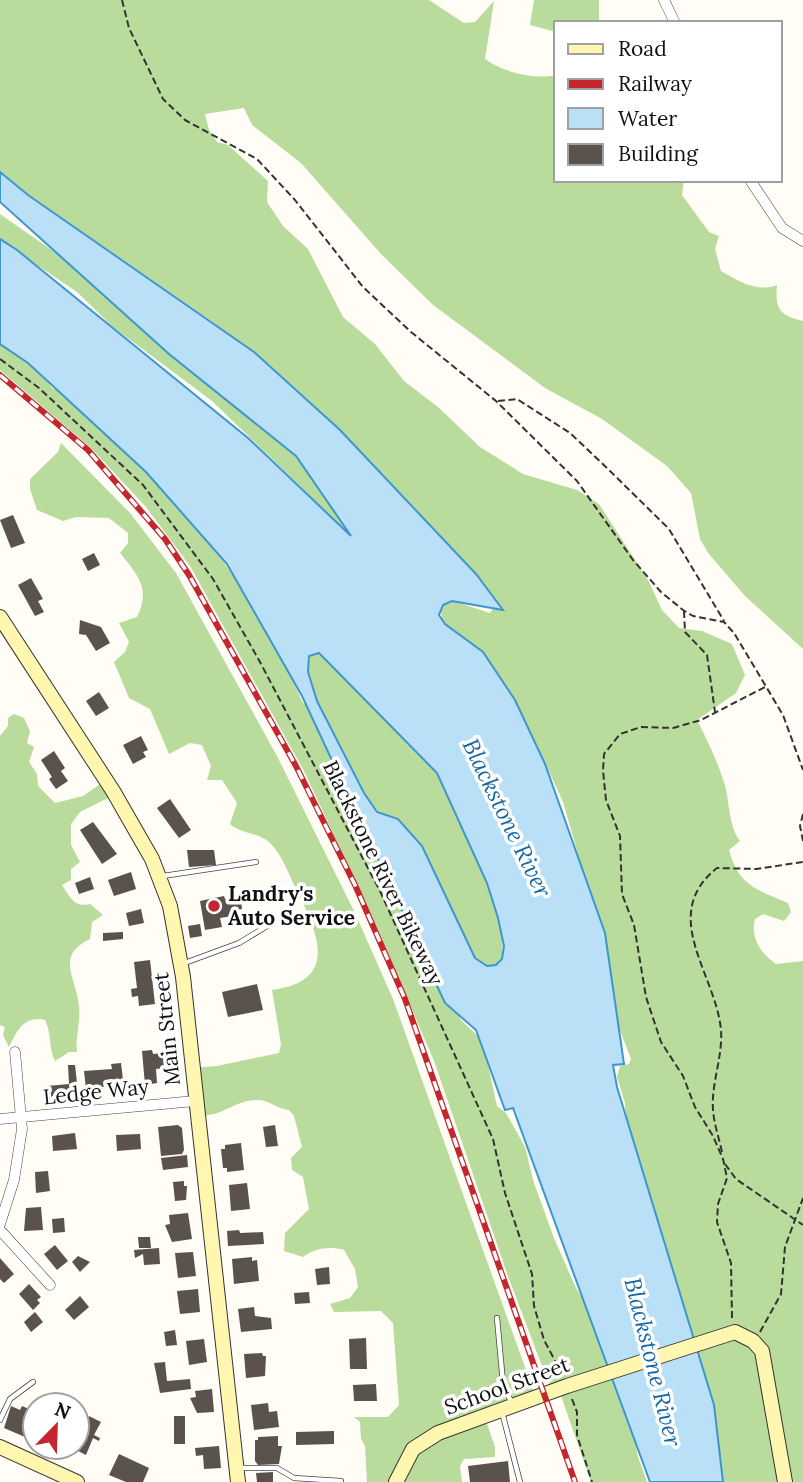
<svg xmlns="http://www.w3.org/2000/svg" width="803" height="1482" viewBox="0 0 803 1482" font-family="Lora,serif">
  <rect width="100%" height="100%" fill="#fffdf5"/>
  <!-- forest -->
  <g fill="#b9dc9c">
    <path d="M0,0h429l35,23 11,-1 19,-21 -9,58c17,13 50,21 71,16v105h128l-2,15 27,37 10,4 -4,13 6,22c17,10 37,22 56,14 -2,24 2,30 26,36v328l-58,-53 -36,-42 -9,-15 -9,-46 -24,-27 -65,-47 -57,-31 -112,-83 -52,-51 -80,-91 -49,-38 -8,-17 -39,6 4,16 8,12 11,3 40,36 -1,21 16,24 25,23 35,68 32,27 29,37 34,26 42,40 43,27 54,16 22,14 49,76 14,30 17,18 23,3 30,13 13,31 -9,18 -39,27c10,20 20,40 27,62 6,19 4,43 16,59l-11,9c10,36 27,39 59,53l3,9 -7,9 -21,-7 -8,5c-5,18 6,35 21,45l27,-3v521h-83l-3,-53 -13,-52 -77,-239 -2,-35 -8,-26 3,-11 9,-2 2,-5 -26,-68 -18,-106 -24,-83 -34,-74 -25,-36 -61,-68 -3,-19 10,-5 40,13 4,-6 -280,-284 -192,-133 -13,-7 -9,1z"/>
    <path d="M534,0h65v23h-43v9l-26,-7z"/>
    <path d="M0,214l89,62 201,169 58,82 -1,5 -15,-8 -30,-36 -90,-87 -99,-74 -36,-35 -77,-52z"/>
    <path d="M0,338l30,21 22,29 14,7 119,113 79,111 39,84 9,4 -13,-70 20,8 117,122 46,97 20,68 1,36 -9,6 -19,-16 -138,-199 -2,10 8,26 118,225 19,18 4,9 13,59 9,7 19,34 9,36 20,55 22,50 13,20 42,113 7,36 9,25h-56l-30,-86 -13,-14 -39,-103 -75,-218 -54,-127 -76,-163 -114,-205 -44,-59 -54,-58 -92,-79z"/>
    <path d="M61,443l69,70 46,60 101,183 78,157 38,86 143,399 -50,23 9,26v10l-31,2 -4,7 2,16h-95l-2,-36 -4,-7 -1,-17 -6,-5h34l11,-12 -6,-82 -12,-12 -47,1 -4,-8 20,-6 8,-11 -3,-18 -11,-19c-15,-4 -29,-2 -41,7l-19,-6 1,-18 24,-24 -6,-32 -11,-7 -1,-12 11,-11 -8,-31 -5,-6c-13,-1 -20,-11 -32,-10 -15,0 -24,7 -37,12 -6,3 -16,3 -23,5l-7,-49 27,-2 62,-13 2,-9 -9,-54c68,-9 46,-57 24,-101 -8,-16 -14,-35 -27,-47 -11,-10 -29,-8 -39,-18l7,-21 -15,-23h-15l4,-14 -9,-21 -12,-2 -21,11 -19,-45 -21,-11 -15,-36 11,-10 4,-10 -10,-19 18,-6c14,-28 1,-42 -17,-64l8,-10v-10l-19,-15 -33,-1 -13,4 -26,-11 -7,-21v-10l28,-27z"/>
    <path d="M14,714l10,4 6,13 -3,12 7,4 -5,15 8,12 1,12 17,17 28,-7 20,-14 9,14 -32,16 -9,12v21l9,17 -9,7v11l-9,5c8,12 12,23 28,19l13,11 -11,7 -2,17c-36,17 -13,39 -11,68 2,15 -4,30 -2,45h-8l-14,9c-7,-14 -3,-27 -10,-41 -21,-5 -28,11 -36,27l-6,-12 2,-8 -5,-2v-289l8,-10v-8z"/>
  </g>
  <!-- water -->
  <path fill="#b9e0f7" stroke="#3f96cf" stroke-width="2" fill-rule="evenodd" d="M0,172l28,23 226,157 86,78 136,144 27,36 -51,-9 -9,4 -4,10 6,9 38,28 32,48 30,64 60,169 19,131 -11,1 4,22 97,318 9,77h-73l-137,-374 -8,2 -29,-80 -31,-27 -143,-307 -75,-132 -81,-92 -118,-109 -28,-19v-105l17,11 231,188 103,98 -55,-80 -127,-102 -169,-152zM319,653l118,120 50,110 11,35 6,28 -2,13 -6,6 -9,1 -12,-8 -53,-112 -24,-27 -21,-7 -13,-19 -47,-92 -9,-29 1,-16z"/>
  <!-- building -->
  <g fill="#5a524d">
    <path d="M13,515l12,28 -14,5 -11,-28z"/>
    <path d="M94,553l6,12 -12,6 -6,-12z"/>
    <path d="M31,578l12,21 -5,2 6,11 -9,4 -17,-31z"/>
    <path d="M80,620l21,7 9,16 -14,8 -10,-16 -7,-1z"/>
    <path d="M99,692l10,16 -13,8 -10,-15z"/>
    <path d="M141,736l7,14 -5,2 3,5 -13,7 -10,-19z"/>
    <path d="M54,751l11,17 -4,3 7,10 -12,8 -7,-10 3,-2 -11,-17z"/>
    <path d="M170,799l21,31 -12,8 -22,-30z"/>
    <path d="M93,822l24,32 -15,10 -22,-34z"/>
    <path d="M187,850h27l2,15 -27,2z"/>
    <path d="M131,872l5,17 -22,7 -6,-16z"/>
    <path d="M90,877l4,12 -15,5 -4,-11z"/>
    <path d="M224,896l1,3 10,-2 1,4 5,-1 1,9 -4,1 1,5 -19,3 2,9 -17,3 -5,-29z"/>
    <path d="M141,909l3,14 -15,3 -3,-13z"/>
    <path d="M200,924l2,12 -12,2 -2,-12z"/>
    <path d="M123,932v7l-20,2v-8z"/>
    <path d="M150,960l5,44 -16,2 -1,-10 -6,1 -1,-8 6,-1 -3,-26z"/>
    <path d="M257,984l6,26 -35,7 -6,-25z"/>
    <path d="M152,1050l1,4 10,-1 2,15 -9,1 1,14 -12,2 -3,-34z"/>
    <path d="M121,1063l2,17 -14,1 1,5 -24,3 -2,-18 28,-2 -1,-5z"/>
    <path d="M68,1065h7l2,18 -8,1 3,13 -23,4 -2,-15 22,-2z"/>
    <path d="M178,1125l4,3 2,22 -2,4 -21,2 -3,-29z"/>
    <path d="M275,1125l3,21 -12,1 -3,-20z"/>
    <path d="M75,1133l2,16 -24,2 -1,-15z"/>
    <path d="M140,1134l1,15 -24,2 -1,-16z"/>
    <path d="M241,1143l3,27 -17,2v-4h-4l-2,-19h4v-4z"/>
    <path d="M187,1155l1,12 -25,3 -2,-12z"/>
    <path d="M48,1171l2,20 -14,2 -1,-21z"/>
    <path d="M184,1181v5h3l-1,14 -11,1 -2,-19z"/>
    <path d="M247,1183l3,26 -19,2 -2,-26z"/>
    <path d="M41,1207l2,23 -19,1 2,-23z"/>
    <path d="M188,1213l4,26 -20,3 -7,-17 5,-1 -1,-9z"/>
    <path d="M64,1218l1,14 -12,1 -1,-14z"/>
    <path d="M239,1230l1,3 23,-1 1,12 -36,2 -1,-15z"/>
    <path d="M138,1237h12l1,11h-12z"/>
    <path d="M55,1245l13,16 -11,9 -13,-16z"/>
    <path d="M159,1248l1,16 -16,1 -1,-11 -8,4 -1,-8z"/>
    <path d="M193,1252l3,24 -18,2 -3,-25z"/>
    <path d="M78,1256l12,6 -10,10 -8,-10z"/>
    <path d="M252,1257v4l5,-1 2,21 -25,3 -2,-25z"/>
    <path d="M0,1258l14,16 -10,9 -4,-4z"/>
    <path d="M329,1267l1,17 -13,1 -2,-16z"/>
    <path d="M29,1284l12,13 -4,3 3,3 -7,7 -14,-16z"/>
    <path d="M198,1289l2,23 -20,2 -3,-23z"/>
    <path d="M309,1292l1,11 -15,1 -1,-11z"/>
    <path d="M80,1296l9,11 -15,13 -9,-10z"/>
    <path d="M254,1307l1,9 16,2 1,11 -31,3 -3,-23z"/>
    <path d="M35,1312l8,10 -12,10 -7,-10z"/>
    <path d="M175,1330l2,15 -11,1 -2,-14z"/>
    <path d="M366,1338l1,31h-17l-1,-30z"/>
    <path d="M204,1339l3,23 -18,3 -3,-24z"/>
    <path d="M262,1353l1,3h3l-1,20 -19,2 -2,-24z"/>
    <path d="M165,1362l2,19 23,-2 1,10 -31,4 -6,-30z"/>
    <path d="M376,1384l1,17h-23l-1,-16z"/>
    <path d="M212,1389l2,23 -17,1 -7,-15 6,-1 -1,-6z"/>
    <path d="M268,1403l1,9 8,-1 2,16 -25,3 -3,-25z"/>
    <path d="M11,1406l9,4 2,-4 7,3 -3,5 9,4 -10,19 -21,-9z"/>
    <path d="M89,1416l12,6 -7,13 6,3 -1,3 -6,-3 -7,17 -12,-6z"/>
    <rect x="174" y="1416" width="11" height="28"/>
    <path d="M334,1431v13l-38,1v-13z"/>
    <path d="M278,1436v10h4l-3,18 -21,1 -3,-4v-21h3v-3z"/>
    <path d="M219,1446l2,22 -17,1 -1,-14 -7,1 -1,-8z"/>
    <path d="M119,1454l30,14 -6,14h-17l-17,-7z"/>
    <path d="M508,1461l2,21h-40l-2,-16z"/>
    <path d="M273,1472v10h-16l-1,-9z"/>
  </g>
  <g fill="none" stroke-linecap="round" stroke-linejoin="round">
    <!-- lane casing -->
    <g stroke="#444" stroke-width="6">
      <g id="lane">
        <path d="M163,876l93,-14"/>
        <path d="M182,964l57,-21 33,-20"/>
        <path d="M497,1318l6,65 9,21"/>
        <path d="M502,1412l18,70"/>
        <path d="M0,1420l10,-21 23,-17"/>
        <path d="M240,1468h37l17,10 47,3"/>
      </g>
    </g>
    <!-- street casing -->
    <g stroke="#444" stroke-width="11">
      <g id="street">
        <path d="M664,0l11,23"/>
        <path d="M750,180l32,48 21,13"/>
        <path d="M0,1119l195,-18"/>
        <path d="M0,1224l14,-44 8,-51 -7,-77"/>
        <path d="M0,1230l50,55"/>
      </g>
    </g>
    <!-- secondary casing -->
    <g stroke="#333" stroke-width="16">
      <g id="secondary">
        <path d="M0,617l113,174 39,68 18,47 13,71 55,505"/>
        <path d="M0,1447l77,35"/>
        <path d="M396,1482l17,-33 25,-16 129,-47 168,-54 18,9 9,10 23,131"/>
      </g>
    </g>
    <!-- path -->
    <g stroke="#333" stroke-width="2" stroke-dasharray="7 3.5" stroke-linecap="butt">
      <path d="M122,0l7,28 34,71 22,21 72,39 38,41 68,87 48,45 85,69 81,80 56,79 28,32 22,18 10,6 31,6 10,11 49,82 20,55"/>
      <path d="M0,359l39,29 104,97 70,94 47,83 120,229 113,248 12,54 27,81 2,32 10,34 18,34"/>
      <path d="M498,401l19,-2 53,34 37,35 62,61 55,92"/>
      <path d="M684,611l1,21 22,23 8,57"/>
      <path d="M803,814l-3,12 3,15"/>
      <path d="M722,1152c-3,-14 -8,-28 -9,-42 -2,-26 10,-54 8,-80 -5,-56 -63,-115 -4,-162l39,1 47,-7"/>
      <path d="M725,1164l11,15 67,46"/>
      <path d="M732,1318l-1,-55 -14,-41 1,-18 9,-26 -4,-19 -10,-23 -18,-29 -12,-31 -22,-34 -15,-45 -12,-72 -12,-31 -2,-58 -14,-36 -3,-29 1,-17 16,-20 21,-7 32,1 28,-8 64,-33"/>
      <path d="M760,1332l21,-38 4,-47 18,-49"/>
      <path d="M572,1399l5,13v23l15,47"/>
    </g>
    <!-- lane -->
    <use href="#lane" stroke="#fff" stroke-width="4.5"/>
    <!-- street -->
    <use href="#street" stroke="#fff" stroke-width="10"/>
    <!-- secondary -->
    <use href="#secondary" stroke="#fff6b0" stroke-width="14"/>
    <!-- rail casing -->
    <g stroke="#c4262e" stroke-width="6">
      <path id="rail" d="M0,375l88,75 77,89 24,36 107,191 59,119 50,114 170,483"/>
    </g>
    <!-- rail -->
    <use href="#rail" stroke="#fff" stroke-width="3.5" stroke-dasharray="10" stroke-linecap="butt"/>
  </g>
  <!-- markers -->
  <circle fill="#c4262e" stroke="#fff" stroke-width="2.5" cx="214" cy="906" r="7"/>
  <g text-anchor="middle" stroke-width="7" stroke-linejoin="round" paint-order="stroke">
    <!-- street labels -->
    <g font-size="21" fill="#111" stroke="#fff">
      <text transform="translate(383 873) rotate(64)" y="7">Blackstone River Bikeway</text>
      <text transform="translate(167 1029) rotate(-96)" y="7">Main Street</text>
      <text transform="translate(96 1092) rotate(-6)" y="7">Ledge Way</text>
      <text transform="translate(507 1386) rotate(-20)" y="7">School Street</text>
    </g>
    <!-- poi labels -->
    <g font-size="21" font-weight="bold" fill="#111" stroke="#fff" text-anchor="start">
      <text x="228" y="901">Landry's<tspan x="228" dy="24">Auto Service</tspan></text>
    </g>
    <!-- water labels -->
    <g font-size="23" font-style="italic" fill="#1768a6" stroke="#fff">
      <text transform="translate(507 818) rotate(64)" y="8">Blackstone River</text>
      <text transform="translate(653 1362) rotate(76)" y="8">Blackstone River</text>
    </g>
  </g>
  <!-- legend -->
  <rect x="554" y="21" width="228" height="161" fill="#ffffff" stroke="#a0a0a0" stroke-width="2"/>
  <rect x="568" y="44" width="35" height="10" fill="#fff6b0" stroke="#a0a0a0" stroke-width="2"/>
  <text x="618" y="56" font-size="21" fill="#111111">Road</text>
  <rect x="568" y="79" width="35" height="10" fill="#c4262e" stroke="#a0a0a0" stroke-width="2"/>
  <text x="618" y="91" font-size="21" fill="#111111">Railway</text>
  <rect x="568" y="108" width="35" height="21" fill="#b9e0f7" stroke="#a0a0a0" stroke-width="2"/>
  <text x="618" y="126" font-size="21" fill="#111111">Water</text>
  <rect x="568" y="144" width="35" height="21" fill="#5a524d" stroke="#a0a0a0" stroke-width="2"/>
  <text x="618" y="161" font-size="21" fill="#111111">Building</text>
  <!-- north arrow -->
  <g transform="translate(56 1426) rotate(23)"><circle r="33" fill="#ffffff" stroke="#a0a0a0" stroke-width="2"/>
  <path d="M0-5L12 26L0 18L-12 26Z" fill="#c4262e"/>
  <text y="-10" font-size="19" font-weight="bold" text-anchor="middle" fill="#111111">N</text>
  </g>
</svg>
